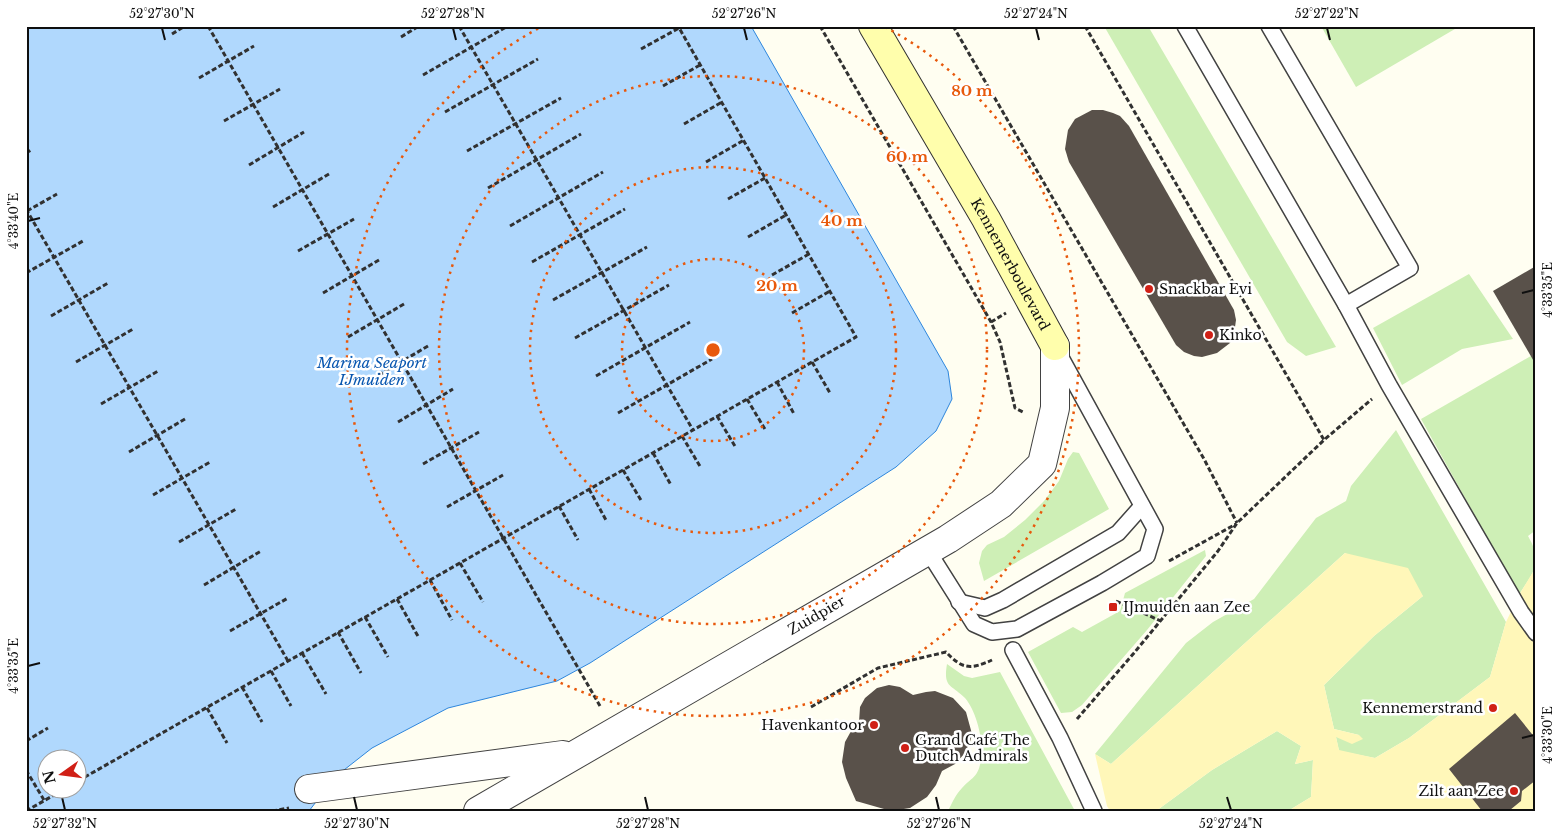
<svg xmlns="http://www.w3.org/2000/svg" width="1562" height="837" viewBox="0 0 1562 837" font-family="'Libre Baskerville',serif">
  <rect width="100%" height="100%" fill="#fffef1"/>
  <!-- green -->
  <g fill="#ceefb6">
    <path d="M1104,26h44l188,321 -30,9 -19,-14z"/>
    <path d="M1321,26h139l-104,61z"/>
    <path d="M1469,274l44,65 -51,10 -60,36 -29,-57z"/>
    <path d="M1536,353v177l-8,6c16,28 6,34 -9,59l-98,-176z"/>
    <path d="M1396,430l110,192 -16,55 -81,61 -34,20 -36,-7 -3,-14 23,-2 -25,-6 -10,-44 50,-49 49,-40 -78,-43 -234,211 -16,-10 91,-111 27,-21 41,-23 62,-81 30,-17 5,-15z"/>
    <path d="M1073,452l6,1 30,56 -125,72 -5,-18 3,-12 5,-6 17,-8 21,-17 19,-19 15,-20 9,-22z"/>
    <path d="M1205,550l1,6 -59,74 -65,75 -10,7 -11,1 -33,-61 45,-25 9,5 38,-21 5,-18z"/>
    <path d="M947,664l17,12 8,2 28,-6 75,139h-127c4,-8 8,-17 14,-23 10,-11 16,-10 19,-28 3,-18 -4,-48 -16,-62 -14,-14 -22,-10 -18,-34z"/>
    <path d="M1277,731l24,15 -6,18 18,-4 -2,37 -23,14h-132l56,-41z"/>
  </g>
  <!-- sand -->
  <path fill="#fff7b9" d="M1345,553l63,15 15,28 -49,40 -50,49 10,44 25,6 4,4 -11,5 -16,-7 3,13 36,8 34,-20 81,-61 16,-55 13,-27 17,-28v244h-248l23,-14 2,-37 -18,4 6,-18 -24,-15 -65,39 -56,41h-46l-3,-5 -12,-52 16,10z"/>
  <!-- water -->
  <path fill="#b0d8fd" stroke="#2e86dc" fill-rule="evenodd" d="M26,26h725l197,345 4,28 -16,32 -40,36 -306,196 -33,18 -109,27 -59,31 -17,9 -37,29 -26,34h-283zM48,760h30v30h-30z"/>
  <!-- building -->
  <g fill="#59514a">
    <path d="M1092,110h11l10,3 7,3 9,10 105,184 2,10 -2,14 -4,9 -13,10 -15,4 -8,-1 -10,-4 -8,-7 -107,-183 -4,-13 3,-19 7,-11z"/>
    <path d="M1536,266v99l-43,-74z"/>
    <path d="M889,685l11,2 13,8 13,-3 9,-1 18,7 13,14 6,22 -2,8 -5,11 -10,11 -13,7 -6,14 -9,12 -17,11 -19,3 -35,-10 -10,-23 -4,-16 3,-20 5,-9 9,-11 1,-15 5,-9 12,-10z"/>
    <path d="M1515,713l21,26v41l-14,11 -1,10 -11,9 -28,1 -33,-42z"/>
  </g>
  <g fill="none" stroke-linecap="round" stroke-linejoin="round">
    <!-- lane casing -->
    <g stroke="#424242" stroke-width="18">
      <g id="lane">
        <path d="M1185,26l161,279 43,80 132,227 15,21"/>
        <path d="M1269,26l141,242 -64,37"/>
        <path d="M928,551l46,73 18,8 25,-3 85,-46 45,-27 8,-27 -96,-175"/>
        <path d="M959,602l26,6 18,-8 115,-67 24,-27"/>
        <path d="M1013,650l47,88 34,73"/>
      </g>
    </g>
    <!-- street casing -->
    <g stroke="#424242" stroke-width="30">
      <g id="street">
        <path d="M309,789l254,-34"/>
        <path id="s1" d="M478,811l470,-272 53,-35 41,-40 13,-56v-62"/>
      </g>
    </g>
    <!-- secondary casing -->
    <g stroke="#313131" stroke-width="30">
      <g id="secondary">
        <path id="s2" d="M873,26l113,193 69,127"/>
      </g>
    </g>
    <!-- path -->
    <g stroke="#313131" stroke-width="3" stroke-dasharray="5 2.5" stroke-linecap="butt">
      <path d="M208,26l392,680"/>
      <path d="M459,26l234,404"/>
      <path d="M820,26l171,296 9,20 15,66 8,4"/>
      <path d="M953,26l251,433 33,64"/>
      <path d="M1085,26l239,414"/>
      <path d="M172,34l13,-8"/>
      <path d="M401,37l18,-11"/>
      <path d="M641,49l38,-21"/>
      <path d="M423,75l85,-49"/>
      <path d="M199,78l55,-32"/>
      <path d="M663,86l37,-21"/>
      <path d="M445,112l93,-53"/>
      <path d="M224,121l56,-32"/>
      <path d="M684,124l38,-22"/>
      <path d="M467,151l94,-53"/>
      <path d="M26,153l5,-3"/>
      <path d="M706,162l38,-22"/>
      <path d="M249,165l55,-33"/>
      <path d="M488,188l93,-54"/>
      <path d="M728,199l37,-21"/>
      <path d="M273,207l56,-33"/>
      <path d="M26,209l262,452"/>
      <path d="M27,211l30,-17"/>
      <path d="M510,226l93,-54"/>
      <path d="M748,237l38,-22"/>
      <path d="M298,251l56,-32"/>
      <path d="M532,262l93,-53"/>
      <path d="M26,273l57,-32"/>
      <path d="M772,275l37,-21"/>
      <path d="M323,293l56,-33"/>
      <path d="M553,300l94,-53"/>
      <path d="M792,313l38,-22"/>
      <path d="M51,316l57,-33"/>
      <path d="M991,322l15,-9"/>
      <path d="M348,337l56,-33"/>
      <path d="M575,338l94,-53"/>
      <path d="M76,362l57,-33"/>
      <path d="M812,362l18,31"/>
      <path d="M596,376l94,-54"/>
      <path d="M372,379l56,-33"/>
      <path d="M777,382l17,32"/>
      <path d="M747,399l19,32"/>
      <path d="M101,404l57,-33"/>
      <path d="M618,413l94,-54"/>
      <path d="M717,416l19,32"/>
      <path d="M398,422l55,-33"/>
      <path d="M682,436l19,32"/>
      <path d="M129,452l56,-33"/>
      <path d="M653,453l18,32"/>
      <path d="M423,464l56,-32"/>
      <path d="M623,470l19,32"/>
      <path d="M589,489l18,33"/>
      <path d="M153,495l57,-33"/>
      <path d="M559,506l19,34"/>
      <path d="M447,507l56,-32"/>
      <path d="M179,542l57,-33"/>
      <path d="M1169,561l67,-37"/>
      <path d="M460,563l23,39"/>
      <path d="M430,580l22,40"/>
      <path d="M204,585l57,-34"/>
      <path d="M397,599l22,39"/>
      <path d="M1116,601l45,20"/>
      <path d="M365,617l23,40"/>
      <path d="M230,631l58,-33"/>
      <path d="M338,632l23,41"/>
      <path d="M302,653l24,41"/>
      <path d="M271,671l20,35"/>
      <path d="M242,687l20,35"/>
      <path d="M811,707l67,-39 68,-16c16,17 24,18 46,8"/>
      <path d="M207,708l20,35"/>
      <path d="M1077,719l57,-66 84,-102 19,-28 87,-83 48,-41"/>
      <path d="M26,741l22,-13"/>
      <path d="M26,770l18,30"/>
      <path d="M78,781l778,-444 -178,-311"/>
      <path d="M26,811l37,-21"/>
      <path d="M272,811l17,-3"/>
    </g>
    <!-- lane -->
    <use href="#lane" stroke="#fff" stroke-width="15"/>
    <!-- street -->
    <use href="#street" stroke="#fff" stroke-width="28"/>
    <!-- secondary -->
    <use href="#secondary" stroke="#fffeac" stroke-width="28"/>
  </g>
  <!-- ticks -->
  <path fill="none" stroke="#0f0f0f" stroke-width="2" d="M162,28l3,12M453,28l3,12M744,28l3,12M1036,28l3,12M1327,28l3,12M28,221l12,-3M1522,293l12,-3M28,666l12,-3M1522,738l12,-3M62,797l3,13M354,797l3,13M645,797l3,13M936,797l3,13M1227,797l4,13"/>
  <!-- distance rings -->
  <g fill="none" stroke="#e8590c" stroke-width="2.5" stroke-dasharray="2.5 5">
    <circle cx="713" cy="350" r="91"/>
    <circle cx="713" cy="350" r="183"/>
    <circle cx="713" cy="350" r="274"/>
    <path d="M885 27A366 366 0 1 1 541 27"/>
  </g>
  <!-- markers -->
  <g fill="#d02016" stroke="#fff" stroke-width="2">
    <circle cx="1149" cy="289" r="5"/>
    <circle cx="1209" cy="335" r="5"/>
    <rect x="1108" y="602" width="10" height="10" rx="2.5"/>
    <circle cx="1493" cy="708" r="5"/>
    <circle cx="874" cy="725" r="5"/>
    <circle cx="905" cy="748" r="5"/>
    <circle cx="1514" cy="791" r="5"/>
  </g>
  <g text-anchor="middle" stroke-width="5" stroke-linejoin="round" paint-order="stroke">
    <!-- street labels -->
    <g font-size="14" fill="#0f0f0f" stroke="#fff">
      <text dy="5" stroke="none"><textPath href="#s2" startOffset="275">Kennemerboulevard</textPath></text>
      <text dy="5" stroke="none"><textPath href="#s1" startOffset="391">Zuidpier</textPath></text>
    </g>
    <!-- poi labels -->
    <g font-size="14" fill="#0f0f0f" stroke="#fff" text-anchor="start">
      <text x="1159" y="294">Snackbar Evi</text>
      <text x="1219" y="340">Kinko</text>
      <text x="1123" y="612">IJmuiden aan Zee</text>
      <text x="1483" y="713" text-anchor="end">Kennemerstrand</text>
      <text x="864" y="730" text-anchor="end">Havenkantoor</text>
      <text x="915" y="745">Grand Café The<tspan x="915" dy="16">Dutch Admirals</tspan></text>
      <text x="1504" y="796" text-anchor="end">Zilt aan Zee</text>
    </g>
    <!-- water labels -->
    <g font-size="15" font-style="italic" fill="#0957b0" stroke="#fff">
      <text x="372" y="368">Marina Seaport<tspan x="372" dy="17">IJmuiden</tspan></text>
    </g>
  </g>
  <circle cx="713" cy="350" r="8" fill="#e8590c" stroke="#fff" stroke-width="2.5"/>
  <g font-size="15" text-anchor="middle" font-weight="bold" fill="#e8590c" stroke="#fff" stroke-width="5" stroke-linejoin="round" paint-order="stroke">
    <text x="972" y="96">80 m</text>
    <text x="907" y="162">60 m</text>
    <text x="842" y="226">40 m</text>
    <text x="777" y="291">20 m</text>
  </g>
  <!-- border -->
  <rect width="1562" height="837" fill="none" stroke="#ffffff" stroke-width="55"/>
  <!-- north arrow -->
  <g transform="translate(62 774) rotate(256)"><circle r="24" fill="#ffffff" stroke="#9f9f9f"/>
  <path d="M0-4L9 19L0 12L-9 19Z" fill="#d02016"/>
  <text y="-8" font-size="14" font-weight="bold" text-anchor="middle" fill="#0f0f0f">N</text>
  </g>
  <rect x="28" y="28" width="1506" height="782" fill="none" stroke="#0f0f0f" stroke-width="2"/>
  <g font-size="12" text-anchor="middle" fill="#0f0f0f">
    <text x="162" y="18">52°27'30"N</text>
    <text x="453" y="18">52°27'28"N</text>
    <text x="744" y="18">52°27'26"N</text>
    <text x="1036" y="18">52°27'24"N</text>
    <text x="1327" y="18">52°27'22"N</text>
    <text transform="translate(14 221) rotate(-90)" y="4">4°33'40"E</text>
    <text transform="translate(1548 290) rotate(-90)" y="4">4°33'35"E</text>
    <text transform="translate(14 666) rotate(-90)" y="4">4°33'35"E</text>
    <text transform="translate(1548 735) rotate(-90)" y="4">4°33'30"E</text>
    <text x="65" y="828">52°27'32"N</text>
    <text x="357" y="828">52°27'30"N</text>
    <text x="648" y="828">52°27'28"N</text>
    <text x="939" y="828">52°27'26"N</text>
    <text x="1231" y="828">52°27'24"N</text>
  </g>
</svg>
